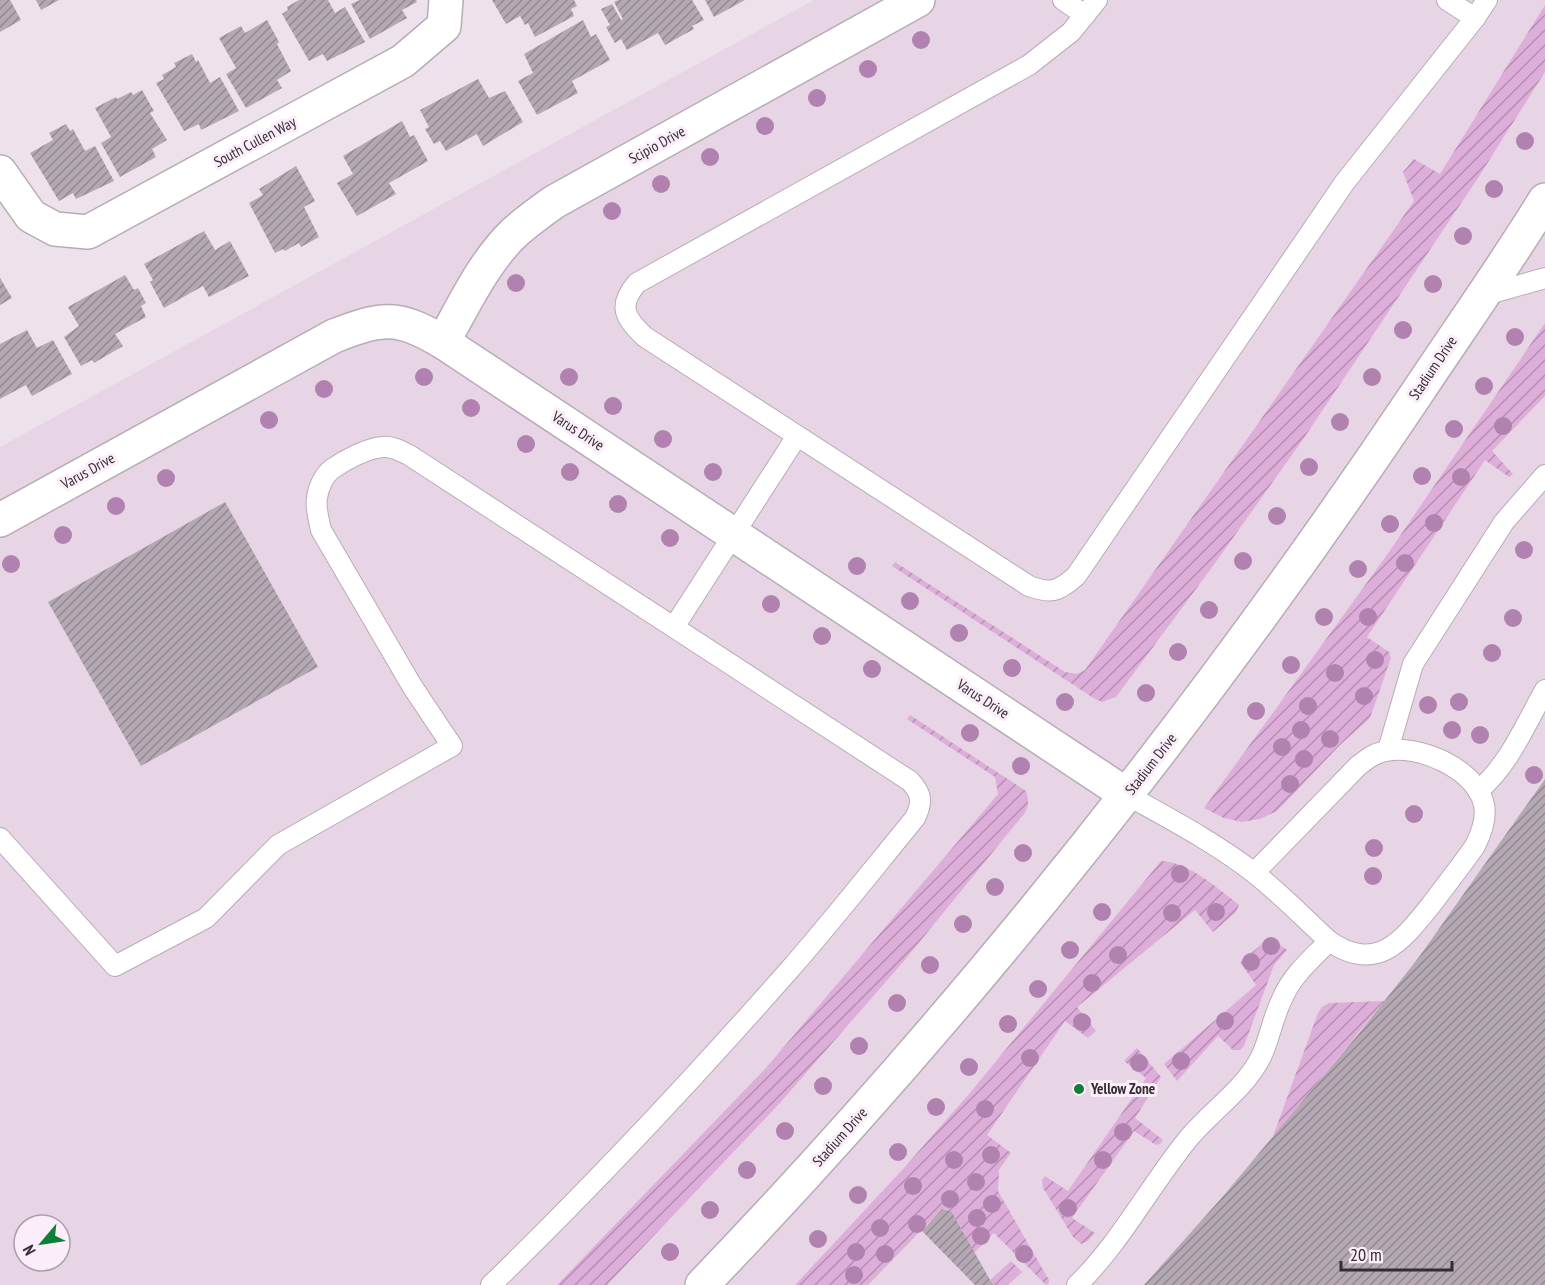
<svg xmlns="http://www.w3.org/2000/svg" width="1545" height="1285" viewBox="0 0 1545 1285" font-family="'PT Sans Narrow',sans-serif">
  <defs>
    <pattern id="garden-furrows" width="10" height="10" patternUnits="userSpaceOnUse" patternTransform="scale(1.5)"><rect width="10" height="10" fill="#deaeda"/><path d="M-1 1l2-2M0 10L10 0M9 11l2-2" fill="none" stroke="#b58eb1"/></pattern>
    <pattern id="building-hatch" width="6" height="6" patternUnits="userSpaceOnUse" patternTransform="scale(1.5)"><rect width="6" height="6" fill="#b4a8b3"/><path d="M-1 1l2-2M0 6l6-6M5 7l2-2" fill="none" stroke="#938992"/></pattern>
  </defs>
  <rect width="100%" height="100%" fill="#ede1ec"/>
  <!-- built -->
  <path fill="#e7d5e6" fill-rule="evenodd" d="M814,0h731v1285h-1545v-838zM24,1225h36v36h-36z"/>
  <!-- garden -->
  <g fill="url(#garden-furrows)">
    <path d="M1545,5v67l-67,106 -174,260 -91,128 -97,131 -14,5 -7,-3 -203,-133 3,-4 170,110 12,2 8,-4 329,-469 -11,-29 11,-13 26,15z"/>
    <path d="M1545,323v73l-53,55 21,23 -4,3 -24,-17 -118,177 22,15 2,6 -21,60 -30,27 -63,66 -17,8 -18,3 -18,-4 -20,-10 185,-256z"/>
    <path d="M910,715l116,76c3,10 3,15 -2,23l-120,147 -125,143 -172,181h-50l209,-217 232,-274 -3,-17 -88,-58z"/>
    <path d="M1161,861c26,0 58,28 78,44l-3,7 -23,20 -18,-22 -118,97 19,24 -8,7 -23,-17 -78,114 24,18 -12,17 -1,21 51,89v3l-3,2 -52,-52 -20,20 -23,-42 -6,-2 -5,2 -72,74h-73l108,-116 66,-75z"/>
    <path d="M1271,937l16,13 -13,15 -30,81 -4,4h-7l-15,-14 -41,45 -13,-17 92,-79 -16,-23z"/>
    <path d="M1384,1001l-112,138 46,-126 4,-6 7,-4z"/>
    <path d="M1137,1048l24,29 -26,41 28,22 -3,4 -4,1 -22,-14 -62,87 23,15 -7,8 -7,3 -8,-7 -30,-49 -1,-8 3,-4 23,15 78,-113 -22,-17z"/>
    <path d="M1011,1261l11,11 -14,13h-15l-3,-5z"/>
  </g>
  <!-- building -->
  <g fill="url(#building-hatch)">
    <path d="M0,0h10l11,20 -21,12z"/>
    <path d="M36,0h23l-18,10z"/>
    <path d="M299,0h29l7,13 10,-6 20,35 -38,19 -4,-7 -14,7 -27,-47 6,-4 -1,-3z"/>
    <path d="M360,0h56l1,2 -15,8 5,8 -37,21 -19,-35z"/>
    <path d="M492,0h82l3,6 -6,3 3,7 -39,21 -7,-14 -3,2 -5,-9 -14,8z"/>
    <path d="M618,0h74l12,20 -12,6 2,3 -29,16 -7,-12 -31,17 -6,-11 -6,4 -9,-16 4,-2 -9,-16 11,-5 9,16 2,-1 -9,-17z"/>
    <path d="M705,0h40l-31,17z"/>
    <path d="M267,20l12,22 -2,2 14,27 -14,9 5,8 -36,20 -20,-34 10,-6 -17,-30 22,-12 4,7z"/>
    <path d="M583,20l8,17 5,-3 14,26 -38,21 6,12 -41,22 -19,-34 15,-8 -9,-19z"/>
    <path d="M192,54l4,8 2,-2 12,23 10,-6 19,34 -38,19 -2,-6 -15,7 -28,-48 8,-4 -2,-4 14,-8 -2,-4z"/>
    <path d="M478,79l11,19 16,-7 18,31 -40,24 -6,-12 -31,17 -6,-10 -6,3 -9,-15 4,-2 -9,-17z"/>
    <path d="M142,90l12,21 -4,2 17,27 -15,9 4,8 -36,20 -19,-34 10,-6 -16,-29 21,-11 1,2 14,-7 2,3z"/>
    <path d="M402,121l8,16 4,-2 14,26 -39,22 7,11 -39,22 -20,-33 16,-9 -10,-18z"/>
    <path d="M66,124l4,7 3,-2 12,22 10,-5 19,35 -38,18 -3,-6 -14,8 -29,-48 23,-13 -4,-7z"/>
    <path d="M296,166l19,35 -11,6 15,30 -18,10 -2,-4 -14,8 -2,-2 -8,4 -26,-50 14,-8 -4,-6z"/>
    <path d="M204,231l11,19 15,-9 19,35 -40,21 -6,-11 -39,22 -14,-26 3,-2 -9,-16z"/>
    <path d="M125,275l9,15 4,-2 8,15 -5,3 5,11 -31,17 8,12 -29,17 -2,-3 -11,6 -17,-29 15,-11 -11,-19z"/>
    <path d="M0,278l12,20 -12,7z"/>
    <path d="M27,330l10,18 16,-8 19,34 -40,22 -6,-11 -26,14v-55z"/>
    <path d="M225,502l93,165 -177,99 -93,-164z"/>
    <path d="M1545,779v506h-401l81,-91 135,-162 59,-75z"/>
    <path d="M942,1209l9,2 42,74h-18l-53,-54z"/>
  </g>
  <g fill="none" stroke-linecap="round" stroke-linejoin="round">
    <!-- service casing -->
    <g stroke="#b7acb6" stroke-width="22">
      <g id="service">
        <path d="M1063,0l22,15"/>
        <path d="M1097,0l-26,32 -42,33 -392,218c-20,23 -12,35 8,54l384,249c22,8 29,6 47,-10l269,-394 130,-164 12,-18"/>
        <path d="M1447,0l28,18"/>
        <path d="M1482,296l63,-18"/>
        <path d="M674,627l123,-191"/>
        <path d="M1388,750l25,-86 91,-142 41,-47"/>
        <path d="M1478,791c31,-26 47,-66 67,-101"/>
        <path d="M1127,795c43,24 87,47 126,77 27,21 51,46 76,69 48,33 73,0 102,-36 15,-20 30,-39 44,-59 7,-14 13,-30 8,-45 -10,-33 -65,-57 -97,-50 -12,2 -19,8 -28,15l-104,107"/>
        <path d="M0,838l115,128 91,-48 72,-73 174,-99 -40,-60 -91,-156c-2,-11 -6,-21 -4,-32 1,-10 7,-23 15,-29 13,-9 35,-21 51,-22 9,-1 18,4 26,8l501,326c12,13 13,21 5,37 -41,50 -81,101 -124,150 -96,109 -196,216 -300,317"/>
        <path d="M1077,1285c44,-43 72,-98 111,-146 23,-28 56,-49 73,-82 9,-19 12,-41 22,-60 10,-23 29,-38 46,-56"/>
      </g>
    </g>
    <!-- minor casing -->
    <g stroke="#b7acb6" stroke-width="36">
      <g id="minor">
        <path d="M0,172l31,44 24,13 33,3 315,-171 41,-35 2,-26"/>
        <path d="M443,342c21,-37 40,-79 71,-109 12,-11 26,-21 40,-31l364,-202"/>
        <path d="M0,520l334,-184c49,-19 63,-21 109,6l684,453"/>
        <path d="M702,1285c265,-276 504,-577 717,-895 42,-63 86,-125 126,-190"/>
      </g>
    </g>
    <!-- service -->
    <use href="#service" stroke="#fff" stroke-width="20"/>
    <!-- minor -->
    <use href="#minor" stroke="#fff" stroke-width="33"/>
  </g>
  <!-- trees -->
  <g fill="#b182b0">
    <circle cx="921" cy="40" r="9"/>
    <circle cx="868" cy="69" r="9"/>
    <circle cx="817" cy="98" r="9"/>
    <circle cx="765" cy="126" r="9"/>
    <circle cx="1525" cy="141" r="9"/>
    <circle cx="710" cy="157" r="9"/>
    <circle cx="661" cy="184" r="9"/>
    <circle cx="1494" cy="189" r="9"/>
    <circle cx="612" cy="211" r="9"/>
    <circle cx="1463" cy="236" r="9"/>
    <circle cx="516" cy="283" r="9"/>
    <circle cx="1433" cy="284" r="9"/>
    <circle cx="1403" cy="330" r="9"/>
    <circle cx="1515" cy="337" r="9"/>
    <circle cx="424" cy="377" r="9"/>
    <circle cx="569" cy="377" r="9"/>
    <circle cx="1372" cy="377" r="9"/>
    <circle cx="1484" cy="386" r="9"/>
    <circle cx="324" cy="389" r="9"/>
    <circle cx="613" cy="406" r="9"/>
    <circle cx="471" cy="408" r="9"/>
    <circle cx="269" cy="420" r="9"/>
    <circle cx="1340" cy="422" r="9"/>
    <circle cx="1503" cy="426" r="9"/>
    <circle cx="1454" cy="429" r="9"/>
    <circle cx="663" cy="439" r="9"/>
    <circle cx="526" cy="444" r="9"/>
    <circle cx="1309" cy="467" r="9"/>
    <circle cx="570" cy="472" r="9"/>
    <circle cx="713" cy="472" r="9"/>
    <circle cx="1422" cy="476" r="9"/>
    <circle cx="1461" cy="477" r="9"/>
    <circle cx="166" cy="478" r="9"/>
    <circle cx="618" cy="504" r="9"/>
    <circle cx="116" cy="506" r="9"/>
    <circle cx="1277" cy="516" r="9"/>
    <circle cx="1434" cy="523" r="9"/>
    <circle cx="1390" cy="524" r="9"/>
    <circle cx="63" cy="535" r="9"/>
    <circle cx="670" cy="538" r="9"/>
    <circle cx="1524" cy="550" r="9"/>
    <circle cx="1243" cy="561" r="9"/>
    <circle cx="1405" cy="563" r="9"/>
    <circle cx="11" cy="564" r="9"/>
    <circle cx="857" cy="566" r="9"/>
    <circle cx="1358" cy="569" r="9"/>
    <circle cx="910" cy="601" r="9"/>
    <circle cx="771" cy="604" r="9"/>
    <circle cx="1209" cy="610" r="9"/>
    <circle cx="1324" cy="617" r="9"/>
    <circle cx="1368" cy="617" r="9"/>
    <circle cx="1513" cy="618" r="9"/>
    <circle cx="959" cy="633" r="9"/>
    <circle cx="822" cy="636" r="9"/>
    <circle cx="1178" cy="652" r="9"/>
    <circle cx="1492" cy="653" r="9"/>
    <circle cx="1375" cy="660" r="9"/>
    <circle cx="1291" cy="665" r="9"/>
    <circle cx="1012" cy="668" r="9"/>
    <circle cx="872" cy="669" r="9"/>
    <circle cx="1335" cy="673" r="9"/>
    <circle cx="1146" cy="693" r="9"/>
    <circle cx="1364" cy="696" r="9"/>
    <circle cx="1065" cy="702" r="9"/>
    <circle cx="1459" cy="702" r="9"/>
    <circle cx="1428" cy="705" r="9"/>
    <circle cx="1308" cy="706" r="9"/>
    <circle cx="1256" cy="711" r="9"/>
    <circle cx="1301" cy="730" r="9"/>
    <circle cx="1452" cy="730" r="9"/>
    <circle cx="970" cy="733" r="9"/>
    <circle cx="1480" cy="735" r="9"/>
    <circle cx="1330" cy="739" r="9"/>
    <circle cx="1282" cy="747" r="9"/>
    <circle cx="1304" cy="759" r="9"/>
    <circle cx="1021" cy="766" r="9"/>
    <circle cx="1534" cy="775" r="9"/>
    <circle cx="1290" cy="784" r="9"/>
    <circle cx="1414" cy="814" r="9"/>
    <circle cx="1374" cy="848" r="9"/>
    <circle cx="1023" cy="853" r="9"/>
    <circle cx="1180" cy="874" r="9"/>
    <circle cx="1373" cy="876" r="9"/>
    <circle cx="995" cy="887" r="9"/>
    <circle cx="1102" cy="912" r="9"/>
    <circle cx="1216" cy="912" r="9"/>
    <circle cx="1172" cy="913" r="9"/>
    <circle cx="963" cy="924" r="9"/>
    <circle cx="1271" cy="946" r="9"/>
    <circle cx="1070" cy="950" r="9"/>
    <circle cx="1118" cy="955" r="9"/>
    <circle cx="1251" cy="962" r="9"/>
    <circle cx="930" cy="965" r="9"/>
    <circle cx="1092" cy="983" r="9"/>
    <circle cx="1038" cy="989" r="9"/>
    <circle cx="897" cy="1003" r="9"/>
    <circle cx="1225" cy="1021" r="9"/>
    <circle cx="1082" cy="1022" r="9"/>
    <circle cx="1008" cy="1024" r="9"/>
    <circle cx="859" cy="1046" r="9"/>
    <circle cx="1030" cy="1058" r="9"/>
    <circle cx="1181" cy="1061" r="9"/>
    <circle cx="1139" cy="1063" r="9"/>
    <circle cx="969" cy="1067" r="9"/>
    <circle cx="823" cy="1086" r="9"/>
    <circle cx="936" cy="1107" r="9"/>
    <circle cx="985" cy="1109" r="9"/>
    <circle cx="785" cy="1131" r="9"/>
    <circle cx="1123" cy="1132" r="9"/>
    <circle cx="898" cy="1152" r="9"/>
    <circle cx="991" cy="1155" r="9"/>
    <circle cx="954" cy="1160" r="9"/>
    <circle cx="1103" cy="1160" r="9"/>
    <circle cx="747" cy="1170" r="9"/>
    <circle cx="976" cy="1182" r="9"/>
    <circle cx="913" cy="1186" r="9"/>
    <circle cx="858" cy="1195" r="9"/>
    <circle cx="950" cy="1199" r="9"/>
    <circle cx="992" cy="1204" r="9"/>
    <circle cx="1068" cy="1208" r="9"/>
    <circle cx="710" cy="1210" r="9"/>
    <circle cx="977" cy="1218" r="9"/>
    <circle cx="917" cy="1224" r="9"/>
    <circle cx="880" cy="1228" r="9"/>
    <circle cx="981" cy="1236" r="9"/>
    <circle cx="818" cy="1239" r="9"/>
    <circle cx="670" cy="1252" r="9"/>
    <circle cx="856" cy="1252" r="9"/>
    <circle cx="885" cy="1254" r="9"/>
    <circle cx="1024" cy="1254" r="9"/>
    <circle cx="854" cy="1275" r="9"/>
  </g>
  <!-- markers -->
  <circle fill="#0d7f36" stroke="#fbeefa" stroke-width="2" cx="1079" cy="1089" r="6"/>
  <g text-anchor="middle" stroke-width="6" stroke-linejoin="round" paint-order="stroke">
    <!-- street labels -->
    <g font-size="15" fill="#312d31" stroke="#fbeefa">
      <text transform="translate(255 142) rotate(-28)" y="5">South Cullen Way</text>
      <text transform="translate(657 145) rotate(-29)" y="5">Scipio Drive</text>
      <text transform="translate(1433 368) rotate(-56)" y="5">Stadium Drive</text>
      <text transform="translate(578 431) rotate(33)" y="5">Varus Drive</text>
      <text transform="translate(88 471) rotate(-29)" y="5">Varus Drive</text>
      <text transform="translate(983 699) rotate(33)" y="5">Varus Drive</text>
      <text transform="translate(1151 764) rotate(-52)" y="5">Stadium Drive</text>
      <text transform="translate(840 1137) rotate(-48)" y="5">Stadium Drive</text>
    </g>
    <!-- poi labels -->
    <g font-size="15" font-weight="bold" fill="#312d31" stroke="#fbeefa" text-anchor="start">
      <text x="1091" y="1094">Yellow Zone</text>
    </g>
  </g>
  <!-- north arrow -->
  <g transform="translate(42 1243) rotate(241)"><circle r="28" fill="#fbeefa" stroke="#aaa1aa" stroke-width="1.5"/>
  <path d="M0-4.5L10 22L0 15L-10 22Z" fill="#0d7f36"/>
  <text y="-9" font-size="16" font-weight="bold" text-anchor="middle" fill="#312d31">N</text>
  </g>
  <!-- scale -->
  <path d="M1341 1261v9h111v-9" fill="none" stroke="#312d31" stroke-width="3"/>
  <text x="1350" y="1261" font-size="18" fill="#312d31" stroke="#fbeefa" stroke-width="4.5" paint-order="stroke">20 m</text>
</svg>
